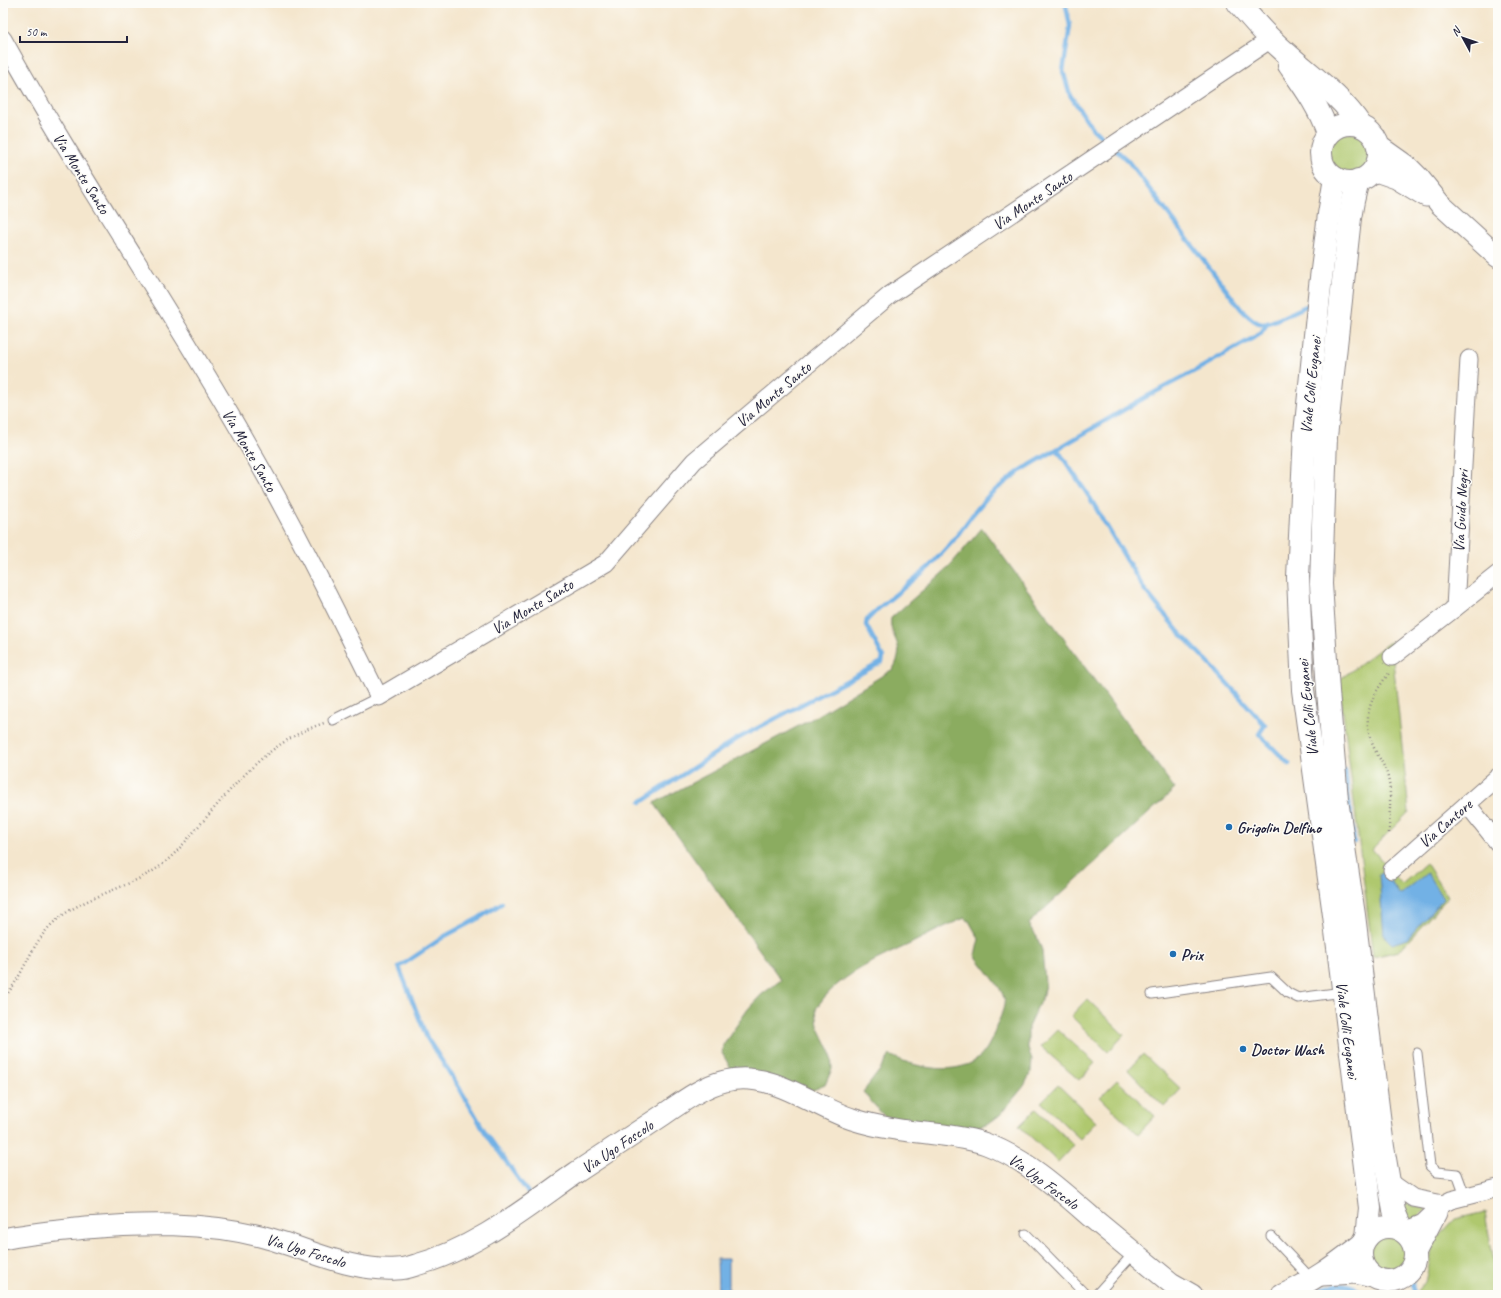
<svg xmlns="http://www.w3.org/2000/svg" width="1501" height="1298" viewBox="0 0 1501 1298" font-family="Caveat,sans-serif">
  <rect width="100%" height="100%" fill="#fdfcf7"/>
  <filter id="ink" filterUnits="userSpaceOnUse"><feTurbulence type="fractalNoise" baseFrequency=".025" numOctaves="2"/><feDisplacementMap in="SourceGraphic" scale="8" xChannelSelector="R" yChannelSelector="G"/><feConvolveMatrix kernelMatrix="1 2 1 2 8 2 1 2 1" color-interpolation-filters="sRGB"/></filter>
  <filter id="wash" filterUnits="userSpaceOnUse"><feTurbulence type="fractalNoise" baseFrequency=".012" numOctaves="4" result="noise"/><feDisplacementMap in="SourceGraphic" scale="16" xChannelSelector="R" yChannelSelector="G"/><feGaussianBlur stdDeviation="0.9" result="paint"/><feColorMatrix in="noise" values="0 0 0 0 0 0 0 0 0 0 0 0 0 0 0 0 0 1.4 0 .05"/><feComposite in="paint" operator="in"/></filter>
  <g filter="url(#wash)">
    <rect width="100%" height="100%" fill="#f4e6cd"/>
    <!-- green -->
    <g fill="#afc86e" stroke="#687554">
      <circle cx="1349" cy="154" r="21"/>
      <path d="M1391,641l18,171 -37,37 30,35 24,-21 22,34 -49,54 -26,6 -34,-277z"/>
      <path d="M1087,999l37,36 -16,17 -37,-36z"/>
      <path d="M1058,1030l37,33 -16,17 -38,-33z"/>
      <path d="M1143,1054l38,35 -17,18 -36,-37z"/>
      <path d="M1117,1080l38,36 -17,18 -38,-37z"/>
      <path d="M1058,1085l38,37 -16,17 -39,-37z"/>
      <path d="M1036,1109l38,36 -16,17 -39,-36z"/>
      <path d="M1399,1198c9,6 17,9 28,11 -7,6 -11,11 -20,10z"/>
      <path d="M1485,1212l13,74v9h-79l-1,-4 7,-9 6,-26 1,-13 23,-24z"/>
      <circle cx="1388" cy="1254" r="18"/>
    </g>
    <!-- forest -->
    <path fill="#8bac61" stroke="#56674e" d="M982,528l193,261 -147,135 9,13 5,13 3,33 -2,12 -15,32v22l4,10 -1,13 -7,14 -24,29 -11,8 -28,9 -71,-9 -27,-31 20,-26 7,-11c23,12 59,20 83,7 12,-6 19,-22 23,-35 3,-7 10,-21 8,-29 -3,-12 -21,-31 -29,-43l4,-16 -10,-18 -4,-3c-19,7 -37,17 -55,26 -34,16 -74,32 -94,65l2,17 13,27 1,16 -7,16 -12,5 -79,-16 -12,-21 1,-8 25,-36 13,-14 20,-15 -127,-177 154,-82 85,-52c15,-26 -5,-30 -2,-51l56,-49z"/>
    <!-- water -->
    <g fill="#72b1e5" stroke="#4a6a90">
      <path d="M1384,872l16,23 27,-22 16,26 -36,40 -15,5 -8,-8 -5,-61z"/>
      <path d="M717,1259h11v32h-10z"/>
    </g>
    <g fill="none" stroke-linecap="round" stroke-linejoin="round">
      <!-- stream -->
      <g stroke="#72b1e5" stroke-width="4.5">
        <path d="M1064,3l2,3 4,20 -7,45 7,24 23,34 35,32 113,148c5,5 13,14 21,15 8,1 35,-14 44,-18"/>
        <path d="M1057,449l33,49 54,91 34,42 40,42 47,52 -6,9 30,30"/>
        <path d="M1345,770l9,72"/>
        <path d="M641,802l96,-63 145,-77 1,-5 -17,-32 1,-5 12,-12 50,-41 24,-26 20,-27 16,-19 31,-24 124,-73 58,-31 58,-33 8,-11"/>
        <path d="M502,903l-23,15 -34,18 -46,31 28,71 33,51 25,43 44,62"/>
        <path d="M1407,1252l3,16h2l2,27"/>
        <path d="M1306,1294c23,-8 39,-16 60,1"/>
      </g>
    </g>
  </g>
  <g filter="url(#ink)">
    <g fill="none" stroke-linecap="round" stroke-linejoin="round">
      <!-- service casing -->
      <g stroke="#8b8484" stroke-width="11">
        <g id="service">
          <path d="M333,720l46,-23"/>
          <path d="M1152,994l119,-17 17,16 10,5 45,-6"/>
          <path d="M1417,1053l13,113 7,6 20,2 8,22"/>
          <path d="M1026,1234l60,61"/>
          <path d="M1271,1236l33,35 6,11"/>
          <path d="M1096,1295l38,-42"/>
        </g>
      </g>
      <!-- minor casing -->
      <g stroke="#8b8484" stroke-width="19">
        <g id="minor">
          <path d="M3,39c77,139 168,270 246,408 47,81 88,166 130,250l227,-134 88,-102 196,-166 381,-256"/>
          <path d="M1469,359l-14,249 43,-34"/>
          <path d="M1392,657l63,-49"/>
          <path d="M1467,804l31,39"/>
          <path d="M1392,870l106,-93"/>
          <path d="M1390,1182l23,16 30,6"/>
          <path d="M1404,1231l19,-8 20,-19 8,-4 47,-12"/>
          <path d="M1416,1255l22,-42"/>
        </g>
      </g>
      <!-- tertiary casing -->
      <g stroke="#8b8484" stroke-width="23">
        <g id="tertiary">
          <path d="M1377,145l31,22 11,11 21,26 58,53"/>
          <path d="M1373,170l23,8 30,18"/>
          <path d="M3,1239c28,-6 55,-8 83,-11 58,-5 117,-6 174,8 45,11 89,36 137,33 6,0 13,-2 19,-4 60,-16 111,-58 161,-93 29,-19 57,-38 86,-57 19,-13 40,-29 62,-34 45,-12 87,25 127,38 27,9 55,12 83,15 17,2 34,4 51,10 40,15 73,45 105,73 27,22 53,44 80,66l21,12"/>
          <path d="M1322,1275l33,-2 18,4"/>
          <path d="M1282,1295c31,-13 55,-32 81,-52"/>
        </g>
      </g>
      <!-- secondary casing -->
      <g stroke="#8b8484" stroke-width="24">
        <g id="secondary">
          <path d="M1238,3c11,12 21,25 33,36 30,30 67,52 90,87"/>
          <path d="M1289,65c16,23 30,42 39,68"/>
          <circle cx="1350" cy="153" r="29"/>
          <path d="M1335,178l-6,36 -9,72 -15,148 -7,143 5,113 31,225 36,293 -3,29"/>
          <path d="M1358,180l-5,21 -3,17 -24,219 -5,147 7,107 9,109 17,115 29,232 11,64 8,19"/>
          <circle cx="1388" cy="1254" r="27"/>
        </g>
      </g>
      <!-- path -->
      <g stroke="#8b8484" stroke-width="2.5" stroke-dasharray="1 3" stroke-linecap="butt">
        <path d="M1389,833c0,-15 3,-41 -1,-55 -2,-11 -8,-18 -13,-28 -15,-31 -5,-53 15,-78"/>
        <path d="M3,999c20,-22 27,-53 48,-74 28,-28 75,-35 108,-58 15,-11 27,-26 38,-39 40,-45 68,-85 127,-105"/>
      </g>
      <!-- service -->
      <use href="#service" stroke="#fff" stroke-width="9"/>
      <!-- minor -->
      <use href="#minor" stroke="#fff" stroke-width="17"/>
      <!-- tertiary -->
      <use href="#tertiary" stroke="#fff" stroke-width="21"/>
      <!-- secondary -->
      <use href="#secondary" stroke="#fff" stroke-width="22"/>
    </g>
  </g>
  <!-- markers -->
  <g fill="#1f6fb2" stroke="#fdfcf7" stroke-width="1.5">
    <circle cx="1229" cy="827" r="4"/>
    <circle cx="1173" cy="954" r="4"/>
    <circle cx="1243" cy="1049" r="4"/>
  </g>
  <g text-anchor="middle" stroke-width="3" stroke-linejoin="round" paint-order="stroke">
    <!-- street labels -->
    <g font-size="16" fill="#22223b" stroke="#fdfcf7">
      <text transform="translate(82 173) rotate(58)" y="6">Via Monte Santo</text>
      <text transform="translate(1032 200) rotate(-34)" y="6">Via Monte Santo</text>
      <text transform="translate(1310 385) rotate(-84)" y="6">Viale Colli Euganei</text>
      <text transform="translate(773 394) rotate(-40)" y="6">Via Monte Santo</text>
      <text transform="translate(250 450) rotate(60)" y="6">Via Monte Santo</text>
      <text transform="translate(1460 511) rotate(-87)" y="6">Via Guido Negri</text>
      <text transform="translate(532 606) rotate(-31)" y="6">Via Monte Santo</text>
      <text transform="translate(1307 708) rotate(-96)" y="6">Viale Colli Euganei</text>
      <text transform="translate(1445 823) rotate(-41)" y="6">Via Cantore</text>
      <text transform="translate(1348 1030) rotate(83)" y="6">Viale Colli Euganei</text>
      <text transform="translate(617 1146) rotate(-34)" y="6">Via Ugo Foscolo</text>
      <text transform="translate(1044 1181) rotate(36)" y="6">Via Ugo Foscolo</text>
      <text transform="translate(306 1250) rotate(17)" y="6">Via Ugo Foscolo</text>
    </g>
    <!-- poi labels -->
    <g font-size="16" font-weight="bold" fill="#22223b" stroke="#fdfcf7" text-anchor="start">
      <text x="1237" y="833">Grigolin Delfino</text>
      <text x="1181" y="960">Prix</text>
      <text x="1251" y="1055">Doctor Wash</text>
    </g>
  </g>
  <!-- margin -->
  <rect width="1501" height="1298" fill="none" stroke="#fdfcf7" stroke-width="16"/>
  <!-- north arrow -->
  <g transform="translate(1463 38) rotate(310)" stroke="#fdfcf7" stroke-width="3" paint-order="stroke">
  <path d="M0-3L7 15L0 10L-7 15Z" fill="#22223b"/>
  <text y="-6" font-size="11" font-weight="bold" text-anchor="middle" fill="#22223b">N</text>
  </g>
  <!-- scale -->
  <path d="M20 36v6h107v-6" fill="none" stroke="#22223b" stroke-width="2"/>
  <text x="26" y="36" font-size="12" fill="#22223b" stroke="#fdfcf7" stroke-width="3" paint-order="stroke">50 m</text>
</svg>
